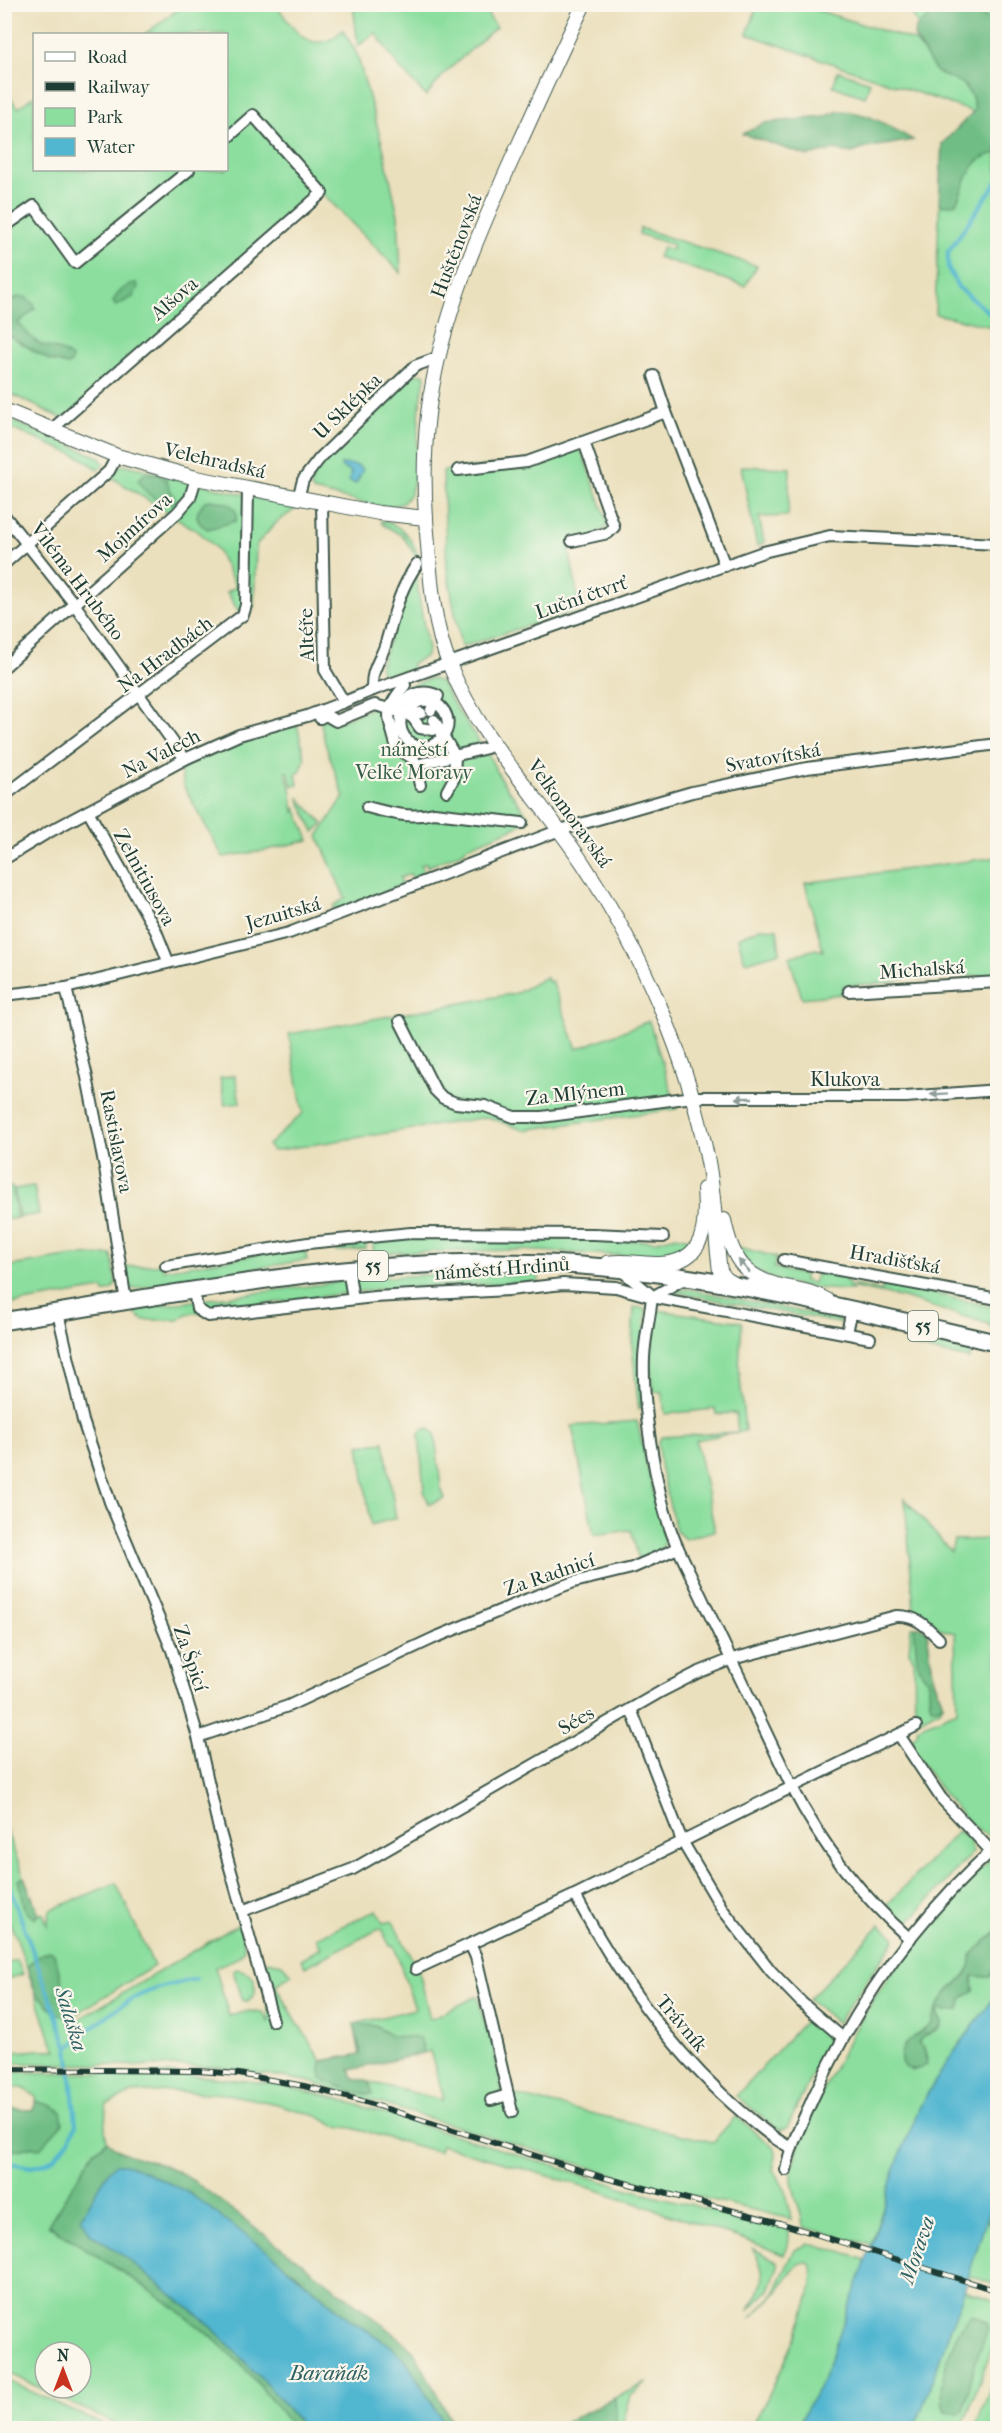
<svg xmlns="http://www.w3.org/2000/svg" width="1002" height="2433" viewBox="0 0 1002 2433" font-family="'IM FELL French Canon',serif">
  <rect width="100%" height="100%" fill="#fbf7ec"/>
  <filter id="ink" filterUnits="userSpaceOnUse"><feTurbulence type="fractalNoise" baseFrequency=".0167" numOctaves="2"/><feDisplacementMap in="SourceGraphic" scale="12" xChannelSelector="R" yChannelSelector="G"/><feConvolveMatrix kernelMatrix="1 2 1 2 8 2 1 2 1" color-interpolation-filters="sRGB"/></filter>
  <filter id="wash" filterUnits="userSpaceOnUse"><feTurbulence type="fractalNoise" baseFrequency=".008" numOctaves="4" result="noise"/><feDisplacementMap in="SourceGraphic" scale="24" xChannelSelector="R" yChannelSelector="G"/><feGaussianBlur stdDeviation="1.35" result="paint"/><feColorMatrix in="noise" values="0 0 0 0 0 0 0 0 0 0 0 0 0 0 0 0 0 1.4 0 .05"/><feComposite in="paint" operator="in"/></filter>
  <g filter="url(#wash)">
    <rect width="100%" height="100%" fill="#ebe0bd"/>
    <!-- green -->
    <g fill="#8bde9e" stroke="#558e69" stroke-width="1.5" fill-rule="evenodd">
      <path d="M798,4l117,37 14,18 7,13 27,12 9,12 3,14 -2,2 -226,-78 11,-29z"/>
      <path d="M184,5h92c18,24 35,55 67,25l14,24 26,93 15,68 3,58 -79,-80 -259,226 -58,-28v-295l2,-2 11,14 16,-12v74h192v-136h-81z"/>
      <path d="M353,5h129l14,22 -51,46 -19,23 -28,-30 -22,-33 -18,13z"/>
      <path d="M907,5h90v323l-62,-14 7,-170 21,-11 19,-26 -62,-78z"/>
      <path d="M838,71l32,11 -5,15 -32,-11z"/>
      <path d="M640,228l117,38 -12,20 -87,-29 5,-10 9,3 1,-5 -34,-11z"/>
      <path d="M414,374h10l1,3 -5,29 -6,75 -4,13 -7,9 -17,5 -73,-17c-4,-8 -2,-12 2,-20z"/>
      <path d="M5,418l94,39 5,7 -6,5 -18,-12 -75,-31z"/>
      <path d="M577,449l4,1 27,73 -3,6 -36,21 11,59 -119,38 -14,-78 -4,-98 71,-8z"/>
      <path d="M127,465l170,43 -20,14 -21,23 -2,63 -16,3 -11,-19 9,-5 -20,-39 -17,-16 -88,-55 9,-11z"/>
      <path d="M741,466l49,2 -2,48 -29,1 5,26 -7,3z"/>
      <path d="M381,520c23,6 33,20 39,43l-17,-27 -21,-12z"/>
      <path d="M417,572l1,20 10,58 -3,7 -14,7 2,5 -25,7 -6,-4 -2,-6 26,-76z"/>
      <path d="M431,678l10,4 14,24 34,50 13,25 27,36 -12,10 -52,21v3l-38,16v-4l-6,2 4,12 -10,3 -5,-6 -10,4 2,7 -62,25 -4,-1 -3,-3 12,-8 -27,-62 26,-39 -19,-54 -5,-24 17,3 50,-20 5,-10z"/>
      <path d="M297,724l8,35 -5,13 -4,2 2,11 -6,1 -4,-14h-3l7,20 2,20 2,-4 13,32 -46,11 -40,6 -39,-70 -4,-19 41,-19z"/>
      <path d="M299,798l24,26 -9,8 -15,-33z"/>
      <path d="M997,857v118l-77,4 -13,-2 -12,5 -52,4 -1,8 -40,4 -13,-41 27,-8 7,2 -18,-68z"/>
      <path d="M760,928l17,1 3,23 -33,10 -3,-2 -6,-22z"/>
      <path d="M546,977l3,5 3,-1 25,68 72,-28 28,88 -154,21 -35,-13 -215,34 -5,-6 35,-32 -14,-79 228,-41z"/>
      <path d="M235,1075l5,28 -15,2 -5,-27z"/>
      <path d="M34,1186l5,28 -20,3 -5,-28z"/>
      <path d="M12,1187l5,31 -12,2v-32z"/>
      <path d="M411,1236l246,5 19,-5 20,4 -7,10 -19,8 -152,-8 -144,3 -2,-14z"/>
      <path d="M362,1240l4,1v8l-30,3v-4l26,-3z"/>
      <path d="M304,1247l3,13 -175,29 -3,-3 -5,-19 38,-3 1,6z"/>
      <path d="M739,1247l37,10 -2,11 30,7v6l9,2 5,-13 23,4 12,16c-30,0 -83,-4 -105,-26 -4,-4 -7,-11 -9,-17z"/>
      <path d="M112,1255l4,29 -4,6 -8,3 -1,-4 -7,1 -91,15v-38l68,-11z"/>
      <path d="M447,1274l92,1v7l-159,7 -194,25 -7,6h-36l-8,-6 5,-6 230,-30z"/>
      <path d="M884,1282l113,26v21l-8,-2v-3l-89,-27 -45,-9 -2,-3 29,6z"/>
      <path d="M687,1289l152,30 1,2 -2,2 -158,-30h-9l5,-3z"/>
      <path d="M634,1307l12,2 -4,96 -3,5 -7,-64z"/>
      <path d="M657,1310l85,12 -3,45 6,64 -49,9 18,86v5l-29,8 -9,-8 -16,-65 -2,-24 4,-5 76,-5 -2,-19 -20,1 -1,-5 -50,5 -3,-22h-8l-5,-28z"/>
      <path d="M908,1338l62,14 -1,7 -64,-14z"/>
      <path d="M637,1421l28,121 -6,11 -20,8 -8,-31 -37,5 -22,-109z"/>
      <path d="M429,1428l6,6 6,54 4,10 -16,6 -5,-13 -5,-57 4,-5z"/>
      <path d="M384,1442l12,76 -25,7 -12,-80z"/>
      <path d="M905,1499l46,53 3,-12 43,-1v-3l1,293 -9,7c-28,-13 -62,-63 -77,-91v-6l6,-7 -1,-4 40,-17 -2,-78c-24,-4 -22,-12 -41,-23z"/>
      <path d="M911,1627h9l7,5 7,48 9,24 -3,5 -22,12 -3,-5 -1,-56 -5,-8z"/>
      <path d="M4,1825l30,78 5,12 4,-2 4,12 3,-15 66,-27 38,83 -83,51 2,6 166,-99c10,32 6,32 -24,43l14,49 20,-5 14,2 6,10 -5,-58 4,-4 14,3 10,11 -17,10 46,76 39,-6 -6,-31 61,-15 -21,-63h-4l-9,-18 -76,39 -4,-8 20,-11 -5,-10 61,-28 6,13 10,-2 27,54 10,44 48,-23 8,33h4l12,60 -1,3 212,50 23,-26 39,33 1,7 -3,14 13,21 5,28 -146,-35 -338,-103 -88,-14 -214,-4v-11c17,0 35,-3 52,-2l-6,-10 -35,-104 -11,-21zM430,2051l13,44v5l-90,-22 -3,-8z"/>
      <path d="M958,1831l11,9 4,12 -65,71 -5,-1 -16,-17z"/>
      <path d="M997,1853v78c-15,12 -21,31 -34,46 -5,7 -12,10 -17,17 -5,6 -14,23 -14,30l-27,21 7,26 11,-4 4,-8 -3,-11 -6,-4 4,-7 18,-9 2,-6 -5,-9 4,-4 3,2 15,-2 2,-10 13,-9 -2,-14 18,1 7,-11v28l-48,65 -28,45 -25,62 -25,79 -68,-18c-1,-19 -14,-40 -11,-58 3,-19 14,-38 21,-56 42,-99 106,-186 184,-260z"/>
      <path d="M880,1925l13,10 2,5 -58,83 -28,-24z"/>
      <path d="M17,1960l6,14 -15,5 -3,-15z"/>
      <path d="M238,1969c15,4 19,10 17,25l-7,7h-5l-10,-30z"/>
      <path d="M806,2020l3,2 1,-1 13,12 5,8 -41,87 -8,2 -43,-34z"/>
      <path d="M5,2072l174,2 96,10 57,13 293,91 164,42c0,9 0,18 -5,25l-33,-13 -154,-52 -156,-45 -2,6 -11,-2 -76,-21 -17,-2 -18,-10 -40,-12 -50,-10 -55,-3 -42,2 -24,12 -1,24 2,12 -14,12 -45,72c63,40 129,78 183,130 24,22 42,48 62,73h-170l-118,-57v-261h28l4,-8 -1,-6 -13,-8 -18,-1zM45,2352h36v36h-36z"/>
      <path d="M997,2194v91l-29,-9 18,-56z"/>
      <path d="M808,2244h6l52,16 -42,117 -28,51h-46c17,-25 75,-140 60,-166l-11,1 -21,27 -28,29 21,-21 24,-48z"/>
      <path d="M752,2248l25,13 1,5 -9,24 -22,22c16,-23 23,-38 5,-64z"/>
      <path d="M964,2290l33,11v35l-35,92h-47z"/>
      <path d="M997,2370v58l-21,-2z"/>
      <path d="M4,2379l106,49h-105z"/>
      <path d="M648,2382l-17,14 -10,32h-67z"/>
    </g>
    <!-- forest -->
    <g fill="#70bd85" stroke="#487d5c" stroke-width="1.5">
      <path d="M978,13l19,11v129c-29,5 -29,27 -41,50l-13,3 -4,-3 3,-59 33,-34 -3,-14 -9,-12 -27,-12 -22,-36 3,-10 16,-11 24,1z"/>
      <path d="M839,111c28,0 50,15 74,29l-47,8 -14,5 -18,-3 -26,6 -65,-22 21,-11 60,-6z"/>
      <path d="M137,283l1,4 -5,10 -17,9 -3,-4c4,-10 13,-17 24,-19z"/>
      <path d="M18,297h7l8,6 2,6 -17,14c7,7 13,16 22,21 12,5 22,5 32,14l-1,5 -4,2 -18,-5 -44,-27v-29z"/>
      <path d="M145,473l14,2 8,5c1,8 6,12 8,20l-3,3c-14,2 -28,-11 -34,-23z"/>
      <path d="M211,500c14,2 29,4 25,21l-28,8c-15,-7 -13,-17 -3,-28z"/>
      <path d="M914,1627h6l7,5 7,48 9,24 -6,3h-6c-3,-9 -1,-18 -3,-28 -15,-10 -11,-36 -14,-52z"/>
      <path d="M24,1877l15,38 -4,3 -9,-6 -8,-32z"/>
      <path d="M997,1931v35l-7,11 -18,-1 2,14 -13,9 -2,11 -15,1 -3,-2 -4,4 5,10 -3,5 -17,9 -4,6 6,5 3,16c-10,8 -29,8 -26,-10 2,-12 22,-23 31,-30 0,-7 9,-24 14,-30 7,-9 19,-14 23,-25 2,-4 2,-10 2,-14z"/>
      <path d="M49,1951l5,2 17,62h-15l-13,-16 -6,-3 -10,-29c6,-8 12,-13 22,-16z"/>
      <path d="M354,2024l21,2 17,10 27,2 3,5 1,10 -73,17 3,8 16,4 4,12c-17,1 -36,-9 -52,-15v-18l40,-7z"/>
      <path d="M36,2101l16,5 9,5 2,12 -23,25 -7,-1 -28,5v-43l28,1z"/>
      <path d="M107,2141c16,17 45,18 66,28 9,4 17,10 25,15l187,142 29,25 41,77h-8l-40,-65 -17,-18 -39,-25 -57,-48 -76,-57 -128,18 31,21 89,71 61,64 33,39h-11c-20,-25 -38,-51 -62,-73 -54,-52 -120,-90 -183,-130l45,-72z"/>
      <path d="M995,2199h2v33l-11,-12z"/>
      <path d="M972,2314l16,9v6l-12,31 -12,50 -5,4 -14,-2c-10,-24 7,-81 27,-98z"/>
      <path d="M615,2398l2,30h-54v-5z"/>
    </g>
    <!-- water -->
    <g fill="#51b6d0" stroke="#387a82" stroke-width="1.5">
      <path d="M341,464l15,1 7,4 -7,15 -7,-3 2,-9 -10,-5z"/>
      <path d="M997,1994v200l-11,26 -23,74 -47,131 -1,3h-119l28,-51 50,-140 22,-72 25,-61 28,-45z"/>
      <path d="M116,2164h9l15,5 49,24 82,61 81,67 38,24 17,18 40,65h-143l-33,-39 -61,-64 -89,-71 -31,-21 -9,-16 29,-48z"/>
    </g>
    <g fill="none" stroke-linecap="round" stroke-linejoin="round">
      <!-- stream -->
      <g stroke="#51b6d0" stroke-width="4">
        <path d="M998,180l-50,72v16l10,19 40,33"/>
        <path d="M4,1872l64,176 8,76 -6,16 -17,19 -9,5 -13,3 -27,-5"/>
        <path d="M68,2048c24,-20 48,-43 77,-55 16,-7 34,-10 51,-14"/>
      </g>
    </g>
  </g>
  <g filter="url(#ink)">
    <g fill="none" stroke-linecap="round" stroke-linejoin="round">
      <!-- street casing -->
      <g stroke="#3e5549" stroke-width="14">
        <g id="street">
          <path d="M4,227l30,-21 41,57 114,-93"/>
          <path d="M654,376l12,36"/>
          <path d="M50,431l272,-238 -69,-78 -27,24"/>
          <path d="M458,470l69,-8 139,-50 59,154"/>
          <path d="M298,498l5,-18 17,-22 95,-92 24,-9"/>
          <path d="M322,502l3,168 19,32 29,-12c-4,-16 7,-30 12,-44 10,-32 12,-52 32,-82"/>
          <path d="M4,515l71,90 110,154"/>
          <path d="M572,541l36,-8 6,-6 -30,-85"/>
          <path d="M4,564l105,-93 8,-15"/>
          <path d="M4,667l173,-154 13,-15 6,-20"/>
          <path d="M405,685c-24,29 -16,30 -8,64l17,10 6,26"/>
          <path d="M373,690l390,-138 67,-16 168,8"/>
          <path d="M397,711c8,-16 25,-23 41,-15l-7,14"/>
          <path d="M402,713c-2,8 -3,15 2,23 20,30 66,-9 31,-34"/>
          <path d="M421,713l-14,1 6,4 7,10 13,2"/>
          <path d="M320,718l6,-3 10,6 39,-16 32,9c5,-12 16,-16 28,-11"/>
          <path d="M434,720l21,36 -1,22 -7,13"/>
          <path d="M416,765l71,-17"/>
          <path d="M4,796l239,-181 3,-10 2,-116"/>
          <path d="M367,807c22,6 44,12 67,6l88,10"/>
          <path d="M88,811l68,120 12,30"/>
          <path d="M4,859l43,-26 138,-74 54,-24 68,-19 37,-14"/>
          <path d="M66,988l21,89 18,91 21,134"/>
          <path d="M849,991l149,-9"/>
          <path d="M4,995l62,-7 223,-55 271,-103 132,-38 115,-24 191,-24"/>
          <path d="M400,1021l35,69 8,8 13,5 29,3 29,11h28l151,-20h213l92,-7"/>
          <path d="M784,1260l214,39"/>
          <path d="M166,1266l142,-23 103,-10 182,1 70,3"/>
          <path d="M348,1268l5,31"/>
          <path d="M622,1271l27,22"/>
          <path d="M194,1291l3,18 11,7 166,-19 135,-7 54,-6 53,3 36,10 218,41"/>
          <path d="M652,1297l34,-19"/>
          <path d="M58,1313l25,108 27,81 62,148 26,87 20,88 55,196"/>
          <path d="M847,1333l5,-24"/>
          <path d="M678,1548l114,239 -217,108c44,82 97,158 168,218 15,12 31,27 49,35"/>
          <path d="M631,1709l51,132 41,69 48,61 31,32 41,35"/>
          <path d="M899,1735l42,63 50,53"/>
          <path d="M198,1737l90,-31 146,-68 94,-39 46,-17 58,-14 46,-20c-21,-45 -36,-140 -34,-191 1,-20 6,-40 8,-60"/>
          <path d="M242,1911l111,-42 309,-178 35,-18 35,-14 164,-43c20,-1 30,10 43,23"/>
          <path d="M910,1939c-50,-44 -88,-94 -118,-152l124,-61"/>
          <path d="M416,1969l54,-25"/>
          <path d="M491,2100l17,-5"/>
          <path d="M512,2112l-36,-155 -6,-13 105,-49"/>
          <path d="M786,2170c4,-25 17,-49 27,-72 44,-96 106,-183 185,-253"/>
        </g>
      </g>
      <!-- secondary casing -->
      <g stroke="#3e5549" stroke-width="16">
        <g id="secondary">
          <path d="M584,4c-22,45 -43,92 -64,138 -40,87 -80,176 -92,272 -5,44 -4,88 0,131 3,41 6,83 22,121 30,75 91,133 134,199 59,90 104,192 124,297 7,37 7,73 12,109l6,8 12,7"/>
          <path d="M4,410l113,46 79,22 183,35 47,5"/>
          <path d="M724,1220c8,40 21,59 62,67 15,3 28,5 41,13"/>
          <path d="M607,1263c18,-3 34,1 52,1 47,-1 48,-39 45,-75"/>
        </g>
      </g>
      <!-- primary casing -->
      <g stroke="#3e5549" stroke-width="20">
        <path id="primary" d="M4,1321c176,-28 347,-63 526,-58 159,4 314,45 468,80"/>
      </g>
      <!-- street -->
      <use href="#street" stroke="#fff" stroke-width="10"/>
      <!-- secondary -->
      <use href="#secondary" stroke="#fff" stroke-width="14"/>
      <!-- primary -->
      <use href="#primary" stroke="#fff" stroke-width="16"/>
      <!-- rail casing -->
      <g stroke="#1f3d34" stroke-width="6">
        <path id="rail" d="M4,2069l194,2 41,3 65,12 58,15 240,76 178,46 218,68"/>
      </g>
      <!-- rail -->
      <use href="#rail" stroke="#fbf7ec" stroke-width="4" stroke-dasharray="11" stroke-linecap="butt"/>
    </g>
    <!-- one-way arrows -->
    <defs><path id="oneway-solid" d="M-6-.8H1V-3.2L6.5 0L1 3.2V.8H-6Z" transform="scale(1.5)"/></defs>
    <g fill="#8f9e9a">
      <use href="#oneway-solid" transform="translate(939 1094) rotate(176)"/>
      <use href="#oneway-solid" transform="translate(744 1098) rotate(180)"/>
      <use href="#oneway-solid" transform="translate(744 1266) rotate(-131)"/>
    </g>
  </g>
  <g text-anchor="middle" stroke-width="4.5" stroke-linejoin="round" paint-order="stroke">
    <!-- shield labels -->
    <g fill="#fbf7ec" stroke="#61756b" stroke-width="1.5">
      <rect x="358" y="1251" width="30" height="30" rx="4.5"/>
      <rect x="908" y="1311" width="30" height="30" rx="4.5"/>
    </g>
    <g font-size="18" font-weight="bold" fill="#1f3d34">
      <text x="373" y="1272">55</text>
      <text x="923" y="1332">55</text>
    </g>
    <!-- street labels -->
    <g font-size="20" fill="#1f3d34" stroke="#fbf7ec">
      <text transform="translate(456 246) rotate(-69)" y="7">Huštěnovská</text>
      <text transform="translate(174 298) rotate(-41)" y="7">Alšova</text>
      <text transform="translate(347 406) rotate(-44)" y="7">U Sklépka</text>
      <text transform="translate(215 460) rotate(13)" y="7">Velehradská</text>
      <text transform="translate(134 527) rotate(-42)" y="7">Mojmírova</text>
      <text transform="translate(78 581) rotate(53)" y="7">Viléma Hrubého</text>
      <text transform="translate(581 597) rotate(-19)" y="7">Luční čtvrť</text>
      <text transform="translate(306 635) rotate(-92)" y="7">Altéře</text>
      <text transform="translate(165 654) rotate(-37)" y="7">Na Hradbách</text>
      <text transform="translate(161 753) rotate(-27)" y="7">Na Valech</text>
      <text transform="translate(773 757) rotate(-10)" y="7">Svatovítská</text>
      <text transform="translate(570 813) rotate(54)" y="7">Velkomoravská</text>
      <text transform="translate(145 877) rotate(61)" y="7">Zelnitiusova</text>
      <text transform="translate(283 913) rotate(-16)" y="7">Jezuitská</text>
      <text transform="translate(922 969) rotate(-4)" y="7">Michalská</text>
      <text x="845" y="1086">Klukova</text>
      <text transform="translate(575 1093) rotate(-6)" y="7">Za Mlýnem</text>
      <text transform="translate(117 1141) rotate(79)" y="7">Rastislavova</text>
      <text transform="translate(895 1259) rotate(10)" y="7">Hradišťská</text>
      <text transform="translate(502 1268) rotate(-4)" y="7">náměstí Hrdinů</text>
      <text transform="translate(549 1574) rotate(-19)" y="7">Za Radnicí</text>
      <text transform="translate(191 1658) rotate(71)" y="7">Za Špicí</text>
      <text transform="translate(576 1720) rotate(-30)" y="7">Sées</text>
      <text transform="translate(682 2023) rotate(50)" y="7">Trávník</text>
    </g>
    <!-- park labels -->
    <g font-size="20" fill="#355d49" stroke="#fbf7ec">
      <text x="414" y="756">náměstí<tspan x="414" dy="23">Velké Moravy</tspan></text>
    </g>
    <!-- water labels -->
    <g font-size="21" font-style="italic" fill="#2e6163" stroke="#fbf7ec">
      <text transform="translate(71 2019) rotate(73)" y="7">Salaška</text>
      <text transform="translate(917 2250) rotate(-71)" y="7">Morava</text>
      <text x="329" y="2380">Baraňák</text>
    </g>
  </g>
  <!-- margin -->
  <rect width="1002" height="2433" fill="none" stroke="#fbf7ec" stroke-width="24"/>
  <!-- legend -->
  <rect x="33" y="33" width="195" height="138" fill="#fbf7ec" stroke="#a3ada2" stroke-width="1.5"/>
  <rect x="45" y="52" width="30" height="9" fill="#ffffff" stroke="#a3ada2" stroke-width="1.5"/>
  <text x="87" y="63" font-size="18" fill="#1f3d34">Road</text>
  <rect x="45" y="82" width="30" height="9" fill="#1f3d34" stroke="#a3ada2" stroke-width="1.5"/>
  <text x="87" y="93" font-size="18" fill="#1f3d34">Railway</text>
  <rect x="45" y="108" width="30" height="18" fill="#8bde9e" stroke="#a3ada2" stroke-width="1.5"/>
  <text x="87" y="123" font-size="18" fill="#1f3d34">Park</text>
  <rect x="45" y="138" width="30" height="18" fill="#51b6d0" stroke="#a3ada2" stroke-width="1.5"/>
  <text x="87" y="153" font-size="18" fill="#1f3d34">Water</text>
  <!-- north arrow -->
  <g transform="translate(63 2370)"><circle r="28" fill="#fbf7ec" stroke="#a3ada2" stroke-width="1.5"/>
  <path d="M0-4.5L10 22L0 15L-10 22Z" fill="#c8321e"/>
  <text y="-9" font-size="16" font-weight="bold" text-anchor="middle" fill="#1f3d34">N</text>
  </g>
</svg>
